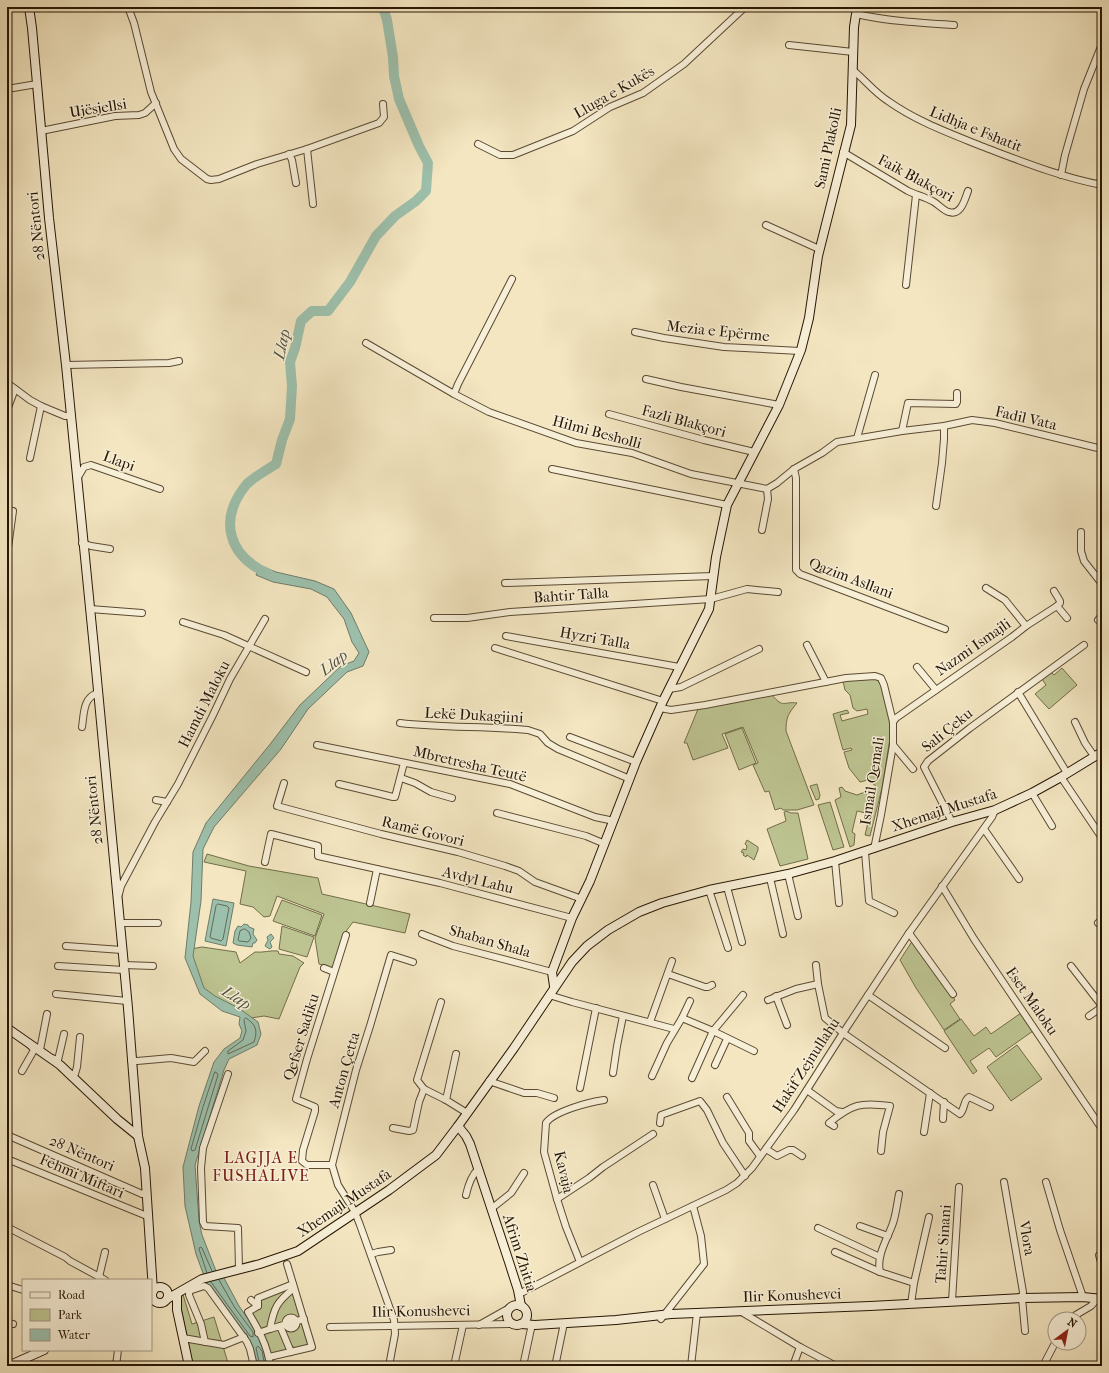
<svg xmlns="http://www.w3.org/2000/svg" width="1109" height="1373" viewBox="0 0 1109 1373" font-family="'IM FELL French Canon',serif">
  <rect width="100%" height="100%" fill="#f3e6c1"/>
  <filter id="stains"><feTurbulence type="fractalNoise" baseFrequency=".005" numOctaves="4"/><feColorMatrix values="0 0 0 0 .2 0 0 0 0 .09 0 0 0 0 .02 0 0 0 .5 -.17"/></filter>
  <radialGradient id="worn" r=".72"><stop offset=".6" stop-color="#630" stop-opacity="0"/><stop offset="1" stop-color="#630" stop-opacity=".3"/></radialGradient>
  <!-- green -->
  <g fill="#bdc491" stroke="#726d4a" fill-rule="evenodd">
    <path d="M1062,668l15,17 -28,24 -14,-15 11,-9 -4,-6 9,-7 3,3z"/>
    <path d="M876,678l5,7 10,38v9l-9,56 -12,48 -5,-1 5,-21 -13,-3 -5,21 3,2 -1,11 -4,2 -15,-47 6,-3 -2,-9 3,-1 3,4 12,4 8,-3 5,6 5,-4 1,-8 -8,-6 -8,2 -11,-14 -5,-16 8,-2 -1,-2 -8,2 -10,-36 14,-4 2,3 -9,2 2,6 26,-7 -1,-5 -10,2 -4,-3 -3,-13 -5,-5 -2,-9z"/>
    <path d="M772,695c12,14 11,6 25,8 -9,11 -11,14 -11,28l28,74 -17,5h-14l-2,-2 -6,2 -6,-19 -4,1 -12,-27 5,-2 -15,-36 -21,7 6,14 -35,12 -6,-17h-3l14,-34z"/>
    <path d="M742,728l14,35 -17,7 -14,-36z"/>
    <path d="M817,784l3,11 -1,4 -3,1 -6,-14z"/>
    <path d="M830,802l14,45 -11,3 -15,-45z"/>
    <path d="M786,811l5,2h7l10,46 -28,7 -13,-37 19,-8 -2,-9z"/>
    <path d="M747,840l11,7v3l-4,10 -7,-5 -1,2 -3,-2 1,-2 -3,-1 2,-3 3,1 1,-4 -2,-2z"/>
    <path d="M207,854l42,12 69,12 4,16 88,20 -5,19 -52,-11 -9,12 -11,35 -14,-5 -4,-26 9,-24 -47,-18 -7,20 -6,1 -11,-10 -13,-3 6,-33 -42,-9z"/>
    <path d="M282,900l40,15 -7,21 -42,-15z"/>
    <path d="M282,926l32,11 -7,20 -28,-8z"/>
    <path d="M913,940l42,60 -5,4 10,15 -16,11 -28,-42 -16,-28z"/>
    <path d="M202,947l34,5 4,11 15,-11c8,1 15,-2 23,-1l1,3 14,2 11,7 -4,4 -21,52 -15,-3 -13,2 -48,-27 -14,-33 2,-9z"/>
    <path d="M1021,1013l12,18 -37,26 -7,-9 -19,13 7,10 -4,3 -29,-43 17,-12 13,17 12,-9 5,7z"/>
    <path d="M1017,1045l25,34 -31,22 -24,-34z"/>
    <path d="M293,1284l19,63 -14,3 -10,-7 1,9 -20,5 -21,-45 10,-6v-8zM292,1317l3,2 1,4c-1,5 -4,6 -8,4l-3,-5 2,-3z"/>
    <path d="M181,1288l11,36 22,-7 15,49h-36l-16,-77z"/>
  </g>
  <!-- water -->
  <g fill="#9dc0ac" stroke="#6e7c69">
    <path d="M259,565l17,7 39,9 19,8 17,24 18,39 -6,14 -16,6 -39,37 -27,40 -67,78 -11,22 -2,52 -8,55 11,32 11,8 25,13 18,13 3,12 -4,11 -28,14 -5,11 -29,95 4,56 3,14 14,36 8,7 15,28 17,24 9,19 4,17h-13l-20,-41 -29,-41 -11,-30 -11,-48 -2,-39 16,-61 15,-44 10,-13 16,-11 2,-7 -3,-7 1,-7 -18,-6 -22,-17 -15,-36 6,-56 2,-50 13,-29 65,-80 29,-38 41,-39 13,-5 5,-8 -7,-11 -8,-23 -17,-22 -16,-8 -38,-7 -17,-7z"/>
    <path d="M213,899l21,4 -8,43 -21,-5z"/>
    <path d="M244,924l4,1 1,2 5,2 -1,5 4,6 -2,3h-2l-1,4 -15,-2 -4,-2 2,-12 3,-5 3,1z"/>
    <path d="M271,934l3,4 -4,4 2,5 -2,2 -5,-3 3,-6 -1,-3z"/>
  </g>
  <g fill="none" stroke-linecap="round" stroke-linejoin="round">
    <!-- shore -->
    <g stroke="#626b58" stroke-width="1">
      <path d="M218,904l9,2 2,2 -6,31 -2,2 -10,-3 -1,-1 6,-31z"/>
      <path d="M245,929l4,3 2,6 -3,4 -9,-1 -1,-1 2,-9z"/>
      <path d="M246,1018c10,7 12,12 8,24l-26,12v-3l15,-11 3,-9 -2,-11z"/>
      <path d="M215,1072l2,1 1,2 -23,75 -3,1 -1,-2 12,-42z"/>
      <path d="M207,1273l-8,-24 1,-2 2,1 10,23"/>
      <path d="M211,1282l39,54 3,1v-5l-18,-24 -16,-28"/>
      <path d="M260,1366l-4,-18 2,-2 4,5 3,15"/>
    </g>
    <!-- river -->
    <path stroke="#9dc0ac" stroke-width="10" d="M269,574c-41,-18 -51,-54 -23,-89 5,-6 22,-16 30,-21l6,-24 8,-21 2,-33 -2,-24 5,-14 6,-27 11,-10h16l22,-29 26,-46 19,-20 21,-15 10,-10 2,-28 -9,-17 -20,-47 -5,-23 -1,-19 -6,-37 -4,-13"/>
    <!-- street casing -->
    <g stroke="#5a4a33" stroke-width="8">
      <g id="street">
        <path d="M128,7l6,16 17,69 23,57 7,10 26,20 4,1 8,-1 38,-15 50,-15 72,-26 5,-6 -1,-13"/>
        <path d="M856,14c31,7 65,9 98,11"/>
        <path d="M789,45l64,7"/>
        <path d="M854,71c11,9 21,22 34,30 28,20 61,32 93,45 40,15 79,31 121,39"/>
        <path d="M7,89l30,-5"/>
        <path d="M41,131l74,-15 24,-1 6,-2 11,-10"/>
        <path d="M478,144l22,11h13l60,-24 37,-24 33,-14 41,-29 61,-57"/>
        <path d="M307,149l6,55"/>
        <path d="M843,152l65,39c8,4 18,6 26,11 5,3 10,9 15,10 12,4 16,-13 19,-21"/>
        <path d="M289,154l3,6 4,23"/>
        <path d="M1061,175l4,-20 19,-66 18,-45"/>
        <path d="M766,225l53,24"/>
        <path d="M906,285l10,-90"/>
        <path d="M635,332l29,6 60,9 76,4"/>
        <path d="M366,343l88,51 35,18 87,31 56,10 59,21 76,15 10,-6 17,-14 28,-16 15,-11 65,-11 42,-5 28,-6 23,3 107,26"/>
        <path d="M66,365l103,-2 10,-2"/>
        <path d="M646,379l35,8 98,18"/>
        <path d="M7,383l23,17 11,6 -11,52"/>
        <path d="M454,394l4,-10 54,-105"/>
        <path d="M41,406l24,10h5"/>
        <path d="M7,410l8,-21"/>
        <path d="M609,414l95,26 50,12"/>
        <path d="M902,431l6,-28 48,1 1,-2v-9"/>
        <path d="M857,438l18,-63"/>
        <path d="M552,469l175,36"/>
        <path d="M794,469l2,9v92l4,4 145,55"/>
        <path d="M77,479l7,-12 7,-2 69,24"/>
        <path d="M936,506l6,-43 2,-24v-13"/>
        <path d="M762,530l6,-31 -1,-10"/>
        <path d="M1081,532v19l3,10 18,23"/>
        <path d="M82,543l9,3 19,3"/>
        <path d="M7,555l6,-44"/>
        <path d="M505,583l208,-7"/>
        <path d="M986,588l19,12 21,26"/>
        <path d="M1057,606l10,12"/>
        <path d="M90,609l52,4"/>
        <path d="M434,618h33l43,-6 201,-13 36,-10 31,3"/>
        <path d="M1098,620l4,-5"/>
        <path d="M183,622l41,13 82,37"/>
        <path d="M506,636l173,31"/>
        <path d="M807,645l19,37"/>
        <path d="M495,648l168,53"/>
        <path d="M917,667l19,23"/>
        <path d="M669,689l12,-2 78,-38"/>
        <path d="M1018,692l49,81"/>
        <path d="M660,708l11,2 34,-5 141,-27 29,-2 6,2 3,7 9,37v23l-12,70 -7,34"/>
        <path d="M893,722l3,-4 116,-81 14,-11 31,-20 3,-3v-2l-6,-10"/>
        <path d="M1075,722l10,21 9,13"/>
        <path d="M400,723c42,5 85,3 128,7l12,4 8,9 10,6 72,30"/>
        <path d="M82,727c2,-13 1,-30 16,-34"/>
        <path d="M570,737l66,25"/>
        <path d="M317,745l193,39 85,33 19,4"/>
        <path d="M893,745l20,24"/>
        <path d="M1061,777l41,61"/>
        <path d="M401,778l14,5 16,9 21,6"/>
        <path d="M284,783l-7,23 104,28 77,18 47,14 14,5 16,11 47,17"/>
        <path d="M339,784l38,9 16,4h2l9,-34"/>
        <path d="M1032,793l20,33"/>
        <path d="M156,800l11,2"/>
        <path d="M497,813l89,23 19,8"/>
        <path d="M7,821l1,-4"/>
        <path d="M952,822l-28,-55 4,-6 42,-33 114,-83"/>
        <path d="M984,829l35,50"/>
        <path d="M865,852l4,49 25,12"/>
        <path d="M835,861l4,42"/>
        <path d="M265,862l6,-28 47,12v10l122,27 132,35"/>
        <path d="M788,874l10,42"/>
        <path d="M770,878l13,56"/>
        <path d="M942,886l32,53 128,190"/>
        <path d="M727,887l15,55"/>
        <path d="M709,890l19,58"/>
        <path d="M119,894l2,-8 34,-64 23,-38 34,-67 18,-38 35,-60"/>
        <path d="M370,903l7,-34"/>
        <path d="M119,923h39"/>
        <path d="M1098,923l4,-3"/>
        <path d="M909,933l44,61"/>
        <path d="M422,934l31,12 99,26"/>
        <path d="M66,946l56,4"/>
        <path d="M124,965l29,1"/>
        <path d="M816,965l2,19 7,34 18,15 117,81c5,-5 3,-13 9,-17l21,10"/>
        <path d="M58,966l66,4"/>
        <path d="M1071,966l31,40"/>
        <path d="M324,968l10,4"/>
        <path d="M668,974l37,13h3l4,-2"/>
        <path d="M56,994l71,7"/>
        <path d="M549,995l23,7 102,27"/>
        <path d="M868,995l77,53"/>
        <path d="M776,996l11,29"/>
        <path d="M768,1000l28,-11 22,-5"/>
        <path d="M441,1002l-24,78 7,9 22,11 21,13"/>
        <path d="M1089,1016l13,-9"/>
        <path d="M682,1018l31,13 41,20"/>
        <path d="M650,1022l22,-61"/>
        <path d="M40,1050l7,-36"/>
        <path d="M52,1058l6,2 6,-26"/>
        <path d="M131,1060l6,1 34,-3 23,4 11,-11"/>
        <path d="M715,1065l12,-26"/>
        <path d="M22,1071l12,-21 -4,-5"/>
        <path d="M613,1073l4,-27 6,-30"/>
        <path d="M71,1074h4l2,-7 3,-30"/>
        <path d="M228,1074l-25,74 -2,20 2,54 2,4 33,2 1,41"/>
        <path d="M652,1076l15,-33 15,-25 8,-17"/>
        <path d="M692,1078l21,-47 30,-36"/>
        <path d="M489,1081l35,12h13l17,5"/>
        <path d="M580,1088l16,-80"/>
        <path d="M807,1090l29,21 6,1"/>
        <path d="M727,1097l22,36v8l3,4 8,11"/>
        <path d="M446,1100l10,-46"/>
        <path d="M943,1119l1,-17"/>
        <path d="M660,1123l1,-8 39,-14 7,9 16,33 22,33"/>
        <path d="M834,1126l-5,-3c23,-19 32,-21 61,-17l-7,26 -2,19"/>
        <path d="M393,1128l16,3 4,-1 6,-28 5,-13"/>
        <path d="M924,1132l6,-39"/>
        <path d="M7,1135l126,55 9,4 4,-2"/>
        <path d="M766,1149l11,7 12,-6h4l9,6"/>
        <path d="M7,1159l140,57"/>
        <path d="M332,1165h-25l-5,-4 1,-11 12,-39v-4l-19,-8 11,-40 39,-124"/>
        <path d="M1004,1182l19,110 -1,6 3,33"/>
        <path d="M1046,1182l14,48 23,67"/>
        <path d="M653,1185l12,34"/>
        <path d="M466,1195c2,-9 5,-19 12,-26"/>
        <path d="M557,1199l32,-21 14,-11 50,-33"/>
        <path d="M491,1209l20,-16 13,-20"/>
        <path d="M860,1226l28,10"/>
        <path d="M7,1227l58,30 5,4 35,19"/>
        <path d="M818,1228l62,29"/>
        <path d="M835,1252l45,20 34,11"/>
        <path d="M1102,1252l-3,3 3,11"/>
        <path d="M371,1254l7,-2 13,-2"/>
        <path d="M580,1262l-14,-35 -9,-28 -13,-47 2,-29c8,-12 44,-21 58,-23"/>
        <path d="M880,1272c-4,-17 8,-34 13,-49 3,-9 4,-19 6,-29"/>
        <path d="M99,1277l6,-25"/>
        <path d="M7,1285l16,5"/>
        <path d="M519,1293l4,-1 115,-60 88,-42 11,-7 15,-15 42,-58 49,-77 66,-100 83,-116 3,-7"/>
        <path d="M251,1300l7,6 -10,6c10,17 20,34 22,54"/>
        <path d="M952,1301l7,-114"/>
        <path d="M911,1304l3,-21 15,-66"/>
        <path d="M258,1306v-8l35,-14"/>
        <path d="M740,1311l60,36 36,19"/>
        <circle cx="291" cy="1323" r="5.5"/>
        <path d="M661,1319l43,-55 -3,-28 -8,-30"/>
        <path d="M1069,1319l22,-13 6,-7"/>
        <path d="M7,1323l6,1"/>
        <path d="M479,1325l32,-18"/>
        <path d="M280,1326l11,26"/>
        <path d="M330,1327l183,-3"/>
        <path d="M270,1329l34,-10"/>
        <path d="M258,1333l12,-4c4,-22 7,-27 24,-41"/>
        <path d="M183,1338l41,7 20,-8"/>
        <path d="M205,1342l-4,-18 -12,-29v-4l15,-5 4,2 39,54 3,7 4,17"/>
        <path d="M269,1357l43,-10 -25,-83"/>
        <path d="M556,1362l8,-39"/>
        <path d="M116,1366l2,-16"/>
        <path d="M389,1366l6,-32 -1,-14 -34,-95 -5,-13 -17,-27 -6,-20 24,-95 14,-44 21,-71 22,7"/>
        <path d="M454,1366l9,-41"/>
        <path d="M523,1366l9,-42"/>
        <path d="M691,1366l6,-53"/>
        <path d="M793,1366l7,-19"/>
        <path d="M1043,1366l12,-23"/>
      </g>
    </g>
    <!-- secondary casing -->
    <g stroke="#271604" stroke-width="10">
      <g id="secondary">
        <path d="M29,7l3,21 17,190 17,147 28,283 34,360 10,128 7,32 8,123"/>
        <path d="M554,986l-2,-14 20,-54 18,-37 46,-119 27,-61 46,-92 7,-52 11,-52 52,-100 22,-55 8,-32 9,-62 33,-131 3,-98 2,-13 2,-7"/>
        <path d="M7,1028l53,37 57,54 21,17"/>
        <path d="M458,1126l8,10 4,8 39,118 9,28 3,16"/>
        <circle cx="160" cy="1295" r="8"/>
        <path d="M177,1294v16l12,56"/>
        <path d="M167,1299l35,-20 58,-15 38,-13 91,-61 47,-35 22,-29 56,-78 58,-86 15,-16 21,-16 31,-18 23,-9 47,-13 79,-16 47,-13 117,-39 43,-12 37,-17 29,-16 41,-25"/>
        <circle cx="517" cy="1315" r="10"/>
        <path d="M521,1324l14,1 81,-5 55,-6 199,-8 152,-8 61,-1 19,2"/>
        <path d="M8,1366l36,-16"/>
      </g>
    </g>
    <!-- street -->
    <use href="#street" stroke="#f7efd7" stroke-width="6"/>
    <!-- secondary -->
    <use href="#secondary" stroke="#f7efd7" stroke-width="8"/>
  </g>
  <g text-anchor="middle" stroke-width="3" stroke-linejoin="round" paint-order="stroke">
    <!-- street labels -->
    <g font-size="15" fill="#271604" stroke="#f7efd7">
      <text transform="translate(614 92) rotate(-30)" y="5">Lluga e Kukës</text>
      <text transform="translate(98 108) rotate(-9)" y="5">Ujësjellsi</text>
      <text transform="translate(976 129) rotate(22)" y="5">Lidhja e Fshatit</text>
      <text transform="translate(828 148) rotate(-78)" y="5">Sami Plakolli</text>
      <text transform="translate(916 178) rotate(28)" y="5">Faik Blakçori</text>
      <text transform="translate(36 226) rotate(-96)" y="5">28 Nëntori</text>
      <text transform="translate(718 331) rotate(6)" y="5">Mezia e Epërme</text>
      <text transform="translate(1026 418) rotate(13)" y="5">Fadil Vata</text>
      <text transform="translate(684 421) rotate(15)" y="5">Fazli Blakçori</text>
      <text transform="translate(597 432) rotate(15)" y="5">Hilmi Besholli</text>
      <text transform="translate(119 461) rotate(20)" y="5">Llapi</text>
      <text transform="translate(851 578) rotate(21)" y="5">Qazim Asllani</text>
      <text transform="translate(571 595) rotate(-4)" y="5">Bahtir Talla</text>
      <text transform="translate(595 638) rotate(10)" y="5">Hyzri Talla</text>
      <text transform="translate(973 647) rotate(-35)" y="5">Nazmi Ismajli</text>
      <text transform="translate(204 704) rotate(-63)" y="5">Hamdi Maloku</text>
      <text transform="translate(474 715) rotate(3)" y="5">Lekë Dukagjini</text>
      <text transform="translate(947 730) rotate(-39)" y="5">Sali Çeku</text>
      <text transform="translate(470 764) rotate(13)" y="5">Mbretresha Teutë</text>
      <text transform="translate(872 781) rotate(-81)" y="5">Ismail Qemali</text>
      <text transform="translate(94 810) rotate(-96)" y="5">28 Nëntori</text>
      <text transform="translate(944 810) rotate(-18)" y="5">Xhemajl Mustafa</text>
      <text transform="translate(423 831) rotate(14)" y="5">Ramë Govori</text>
      <text transform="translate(478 880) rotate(14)" y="5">Avdyl Lahu</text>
      <text transform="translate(490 941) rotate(16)" y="5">Shaban Shala</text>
      <text transform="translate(1032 1001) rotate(55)" y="5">Eset Maloku</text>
      <text transform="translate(301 1037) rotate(-73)" y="5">Qefser Sadiku</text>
      <text transform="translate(806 1065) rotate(-57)" y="5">Hakif Zejnullahu</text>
      <text transform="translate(344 1070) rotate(-74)" y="5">Anton Çetta</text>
      <text transform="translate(82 1153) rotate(23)" y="5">28 Nëntori</text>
      <text transform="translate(564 1172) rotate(77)" y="5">Kavaja</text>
      <text transform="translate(82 1176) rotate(23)" y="5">Fehmi Miftari</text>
      <text transform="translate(344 1203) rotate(-34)" y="5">Xhemajl Mustafa</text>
      <text transform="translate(1027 1238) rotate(80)" y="5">Vlora</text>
      <text transform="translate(943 1244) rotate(-86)" y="5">Tahir Sinani</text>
      <text transform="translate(520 1253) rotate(72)" y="5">Afrim Zhitia</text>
      <text transform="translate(792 1295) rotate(-2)" y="5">Ilir Konushevci</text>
      <text transform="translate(421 1311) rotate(-1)" y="5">Ilir Konushevci</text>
    </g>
    <!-- water labels -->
    <g font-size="16" font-style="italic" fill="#50523f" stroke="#f7efd7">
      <text transform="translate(281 344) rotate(-78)" y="6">Llap</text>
      <text transform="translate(333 662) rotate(-39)" y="6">Llap</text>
      <text transform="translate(237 997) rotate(32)" y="6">Llap</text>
    </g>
    <!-- neighbourhood labels -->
    <g font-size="16" letter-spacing="1" fill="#7a1f14" stroke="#f7efd7">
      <text x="261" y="1163">LAGJJA E<tspan x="261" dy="18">FUSHALIVE</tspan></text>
    </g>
  </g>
  <!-- margin -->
  <rect width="1109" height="1373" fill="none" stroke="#f3e6c1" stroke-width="24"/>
  <rect x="8" y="8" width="1093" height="1357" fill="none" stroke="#271604" stroke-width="2"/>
  <rect x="12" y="12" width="1085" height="1349" fill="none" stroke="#271604"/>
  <!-- legend -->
  <rect x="22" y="1279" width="130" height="72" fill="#f7efd7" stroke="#a49883"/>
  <rect x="30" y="1292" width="20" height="6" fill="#f7efd7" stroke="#a49883"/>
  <text x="58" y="1299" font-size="12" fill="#271604">Road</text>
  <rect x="30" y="1309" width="20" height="12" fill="#bdc491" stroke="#a49883"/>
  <text x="58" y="1319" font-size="12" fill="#271604">Park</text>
  <rect x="30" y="1329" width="20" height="12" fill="#9dc0ac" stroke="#a49883"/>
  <text x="58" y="1339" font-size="12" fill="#271604">Water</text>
  <!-- north arrow -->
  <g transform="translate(1067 1331) rotate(32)"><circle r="19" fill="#f7efd7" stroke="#a49883"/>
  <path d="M0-3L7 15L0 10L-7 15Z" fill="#8f2418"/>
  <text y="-6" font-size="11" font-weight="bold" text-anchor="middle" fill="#271604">N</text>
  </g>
  <rect width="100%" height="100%" filter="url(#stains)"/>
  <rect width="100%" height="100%" fill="url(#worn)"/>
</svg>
